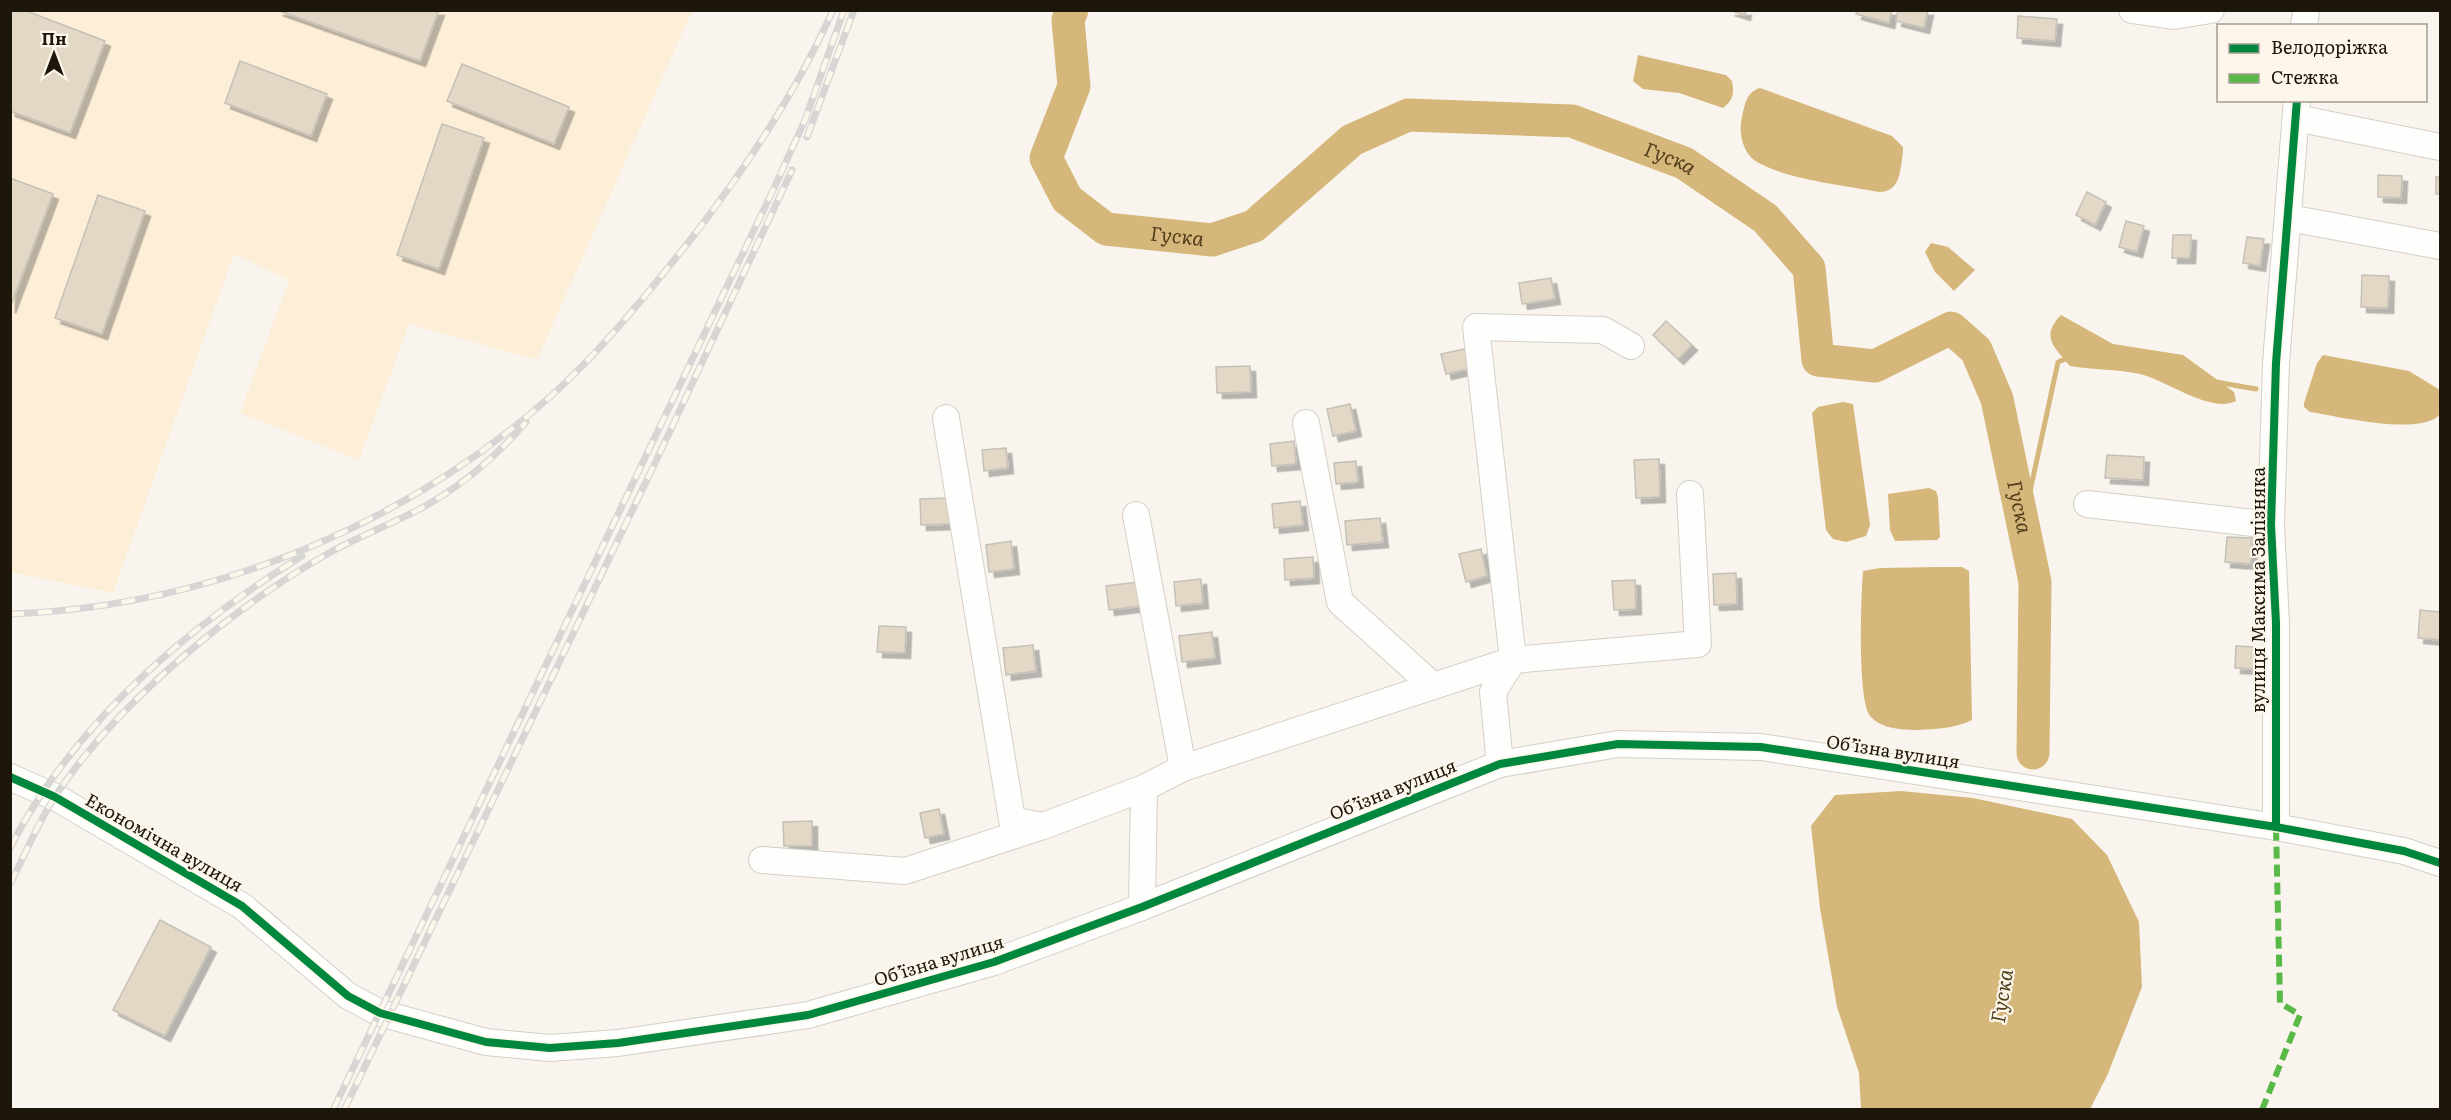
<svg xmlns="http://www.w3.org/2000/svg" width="2451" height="1120" viewBox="0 0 2451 1120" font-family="Literata,serif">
  <defs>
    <filter id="shadow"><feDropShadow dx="5.5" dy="5.5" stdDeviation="0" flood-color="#0004"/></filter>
  </defs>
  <rect width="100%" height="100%" fill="#f9f5ee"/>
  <!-- built -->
  <path fill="#fceed7" d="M11,11h681l-155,349 -128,-36 -50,136 -119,-47 49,-133 -55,-26 -121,339 -102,-21z"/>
  <!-- water -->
  <g fill="#d6b77b">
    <path d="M1638,55l88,20 6,6c2,12 2,19 -9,27l-44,-15 -36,-4 -10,-8z"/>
    <path d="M1760,88l132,48 11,11v5c-3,18 -2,40 -24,40 -36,-7 -90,-12 -122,-30 -14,-8 -19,-29 -15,-45 3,-12 4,-25 18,-29z"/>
    <path d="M1931,243l17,4 27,23 -21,21 -19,-19 -10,-20z"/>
    <path d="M2061,315l52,29 70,11 51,37 2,9c-25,13 -70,-21 -96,-27 -23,-5 -47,-4 -70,-8 -16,-19 -30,-30 -9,-51z"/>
    <path d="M2323,355l86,16 31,19v24c-18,23 -103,2 -130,-2l-6,-5v-4l13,-40z"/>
    <path d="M1843,402l10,2 17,121 -4,11 -20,6 -13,-3 -7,-9 -14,-117 6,-6z"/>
    <path d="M1929,488l7,3 2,6 2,40 -3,3 -42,1 -5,-11 -2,-36z"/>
    <path d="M1938,567h24l7,4 3,149c-16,8 -35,9 -54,10 -15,0 -36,-1 -47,-13 -14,-14 -10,-122 -8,-146l17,-3z"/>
    <path d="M1901,791l72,7 99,21 35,36 32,67 3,65 -35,89 -17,33h-229l-2,-36 -22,-66 -17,-99 -9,-82 24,-31z"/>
  </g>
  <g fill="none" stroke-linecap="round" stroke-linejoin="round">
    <!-- stream -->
    <g stroke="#d6b77b" stroke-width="5">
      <path d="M2216,382l40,7"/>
      <path d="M2023,524l35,-162 12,-5"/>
    </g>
    <!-- river -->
    <path stroke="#d6b77b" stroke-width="33" id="s1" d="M1072,10l-4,10 6,66 -28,72 21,41 39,30 106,11 42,-14 98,-86 56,-25 164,6 112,42 81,55 44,50 9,92 57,6 76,-38 25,22 21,49 38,183 -2,171"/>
  </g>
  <!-- building -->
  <g fill="#e2d8c5" stroke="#c5c0b8" stroke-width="1.5" filter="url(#shadow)">
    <path d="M10,10h14l81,31 -35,92 -60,-22z"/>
    <path d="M277,10h162l-19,51z"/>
    <path d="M1729,10h17l-1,5z"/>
    <path d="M1857,10h35l-3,13 -33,-9z"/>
    <path d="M1898,10h30l-4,18 -28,-7z"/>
    <path d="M2018,16l39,3 -2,22 -38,-3z"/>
    <path d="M240,61l87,33 -16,42 -86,-33z"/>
    <path d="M462,64l107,43 -15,37 -107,-43z"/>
    <path d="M442,124l42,14 -45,131 -42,-14z"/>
    <path d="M2378,175l24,1 -1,22 -23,-1z"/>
    <rect x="2436" y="177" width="4" height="17"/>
    <path d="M10,178l43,16 -43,114z"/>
    <path d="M2087,192l19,10 -11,23 -19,-10z"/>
    <path d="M98,195l47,16 -43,123 -47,-16z"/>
    <path d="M2126,221l18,5 -7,26 -18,-5z"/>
    <path d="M2173,235h18l-1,23h-18z"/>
    <path d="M2247,237l17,2 -4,27 -17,-3z"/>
    <path d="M2362,275l27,1 -1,32 -27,-1z"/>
    <path d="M1551,278l4,21 -33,5 -3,-21z"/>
    <path d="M1666,321l26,24 -14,14 -25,-24z"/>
    <path d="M1465,349l4,20 -23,5 -5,-20z"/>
    <path d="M1250,366l1,26 -34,1 -1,-26z"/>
    <path d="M1350,404l6,27 -23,5 -6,-27z"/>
    <path d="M1294,441l2,23 -24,2 -2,-22z"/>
    <path d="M1006,448l2,20 -24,3 -2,-21z"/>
    <path d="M2107,455l37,2 -1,23 -38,-2z"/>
    <path d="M1659,459l1,38 -24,1 -2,-38z"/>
    <path d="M1356,461l2,21 -22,2 -2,-21z"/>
    <path d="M949,498l2,26 -30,1 -1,-26z"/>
    <path d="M1300,501l3,24 -29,3 -2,-24z"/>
    <path d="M1380,518l3,24 -36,3 -2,-24z"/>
    <path d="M2227,537l25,1 -1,26 -26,-2z"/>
    <path d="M1011,541l3,28 -25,3 -3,-27z"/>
    <path d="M1481,549l6,27 -21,6 -7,-28z"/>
    <path d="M1313,557l1,21 -29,2 -1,-21z"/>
    <path d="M1736,573l1,31 -23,1 -1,-31z"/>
    <path d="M1201,579l2,24 -27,3 -2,-24z"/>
    <path d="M1635,580l1,29 -22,1 -2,-29z"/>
    <path d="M1138,582l3,24 -32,4 -3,-24z"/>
    <path d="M2420,610l20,2v28l-22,-2z"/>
    <path d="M879,626l27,1 -1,26 -28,-1z"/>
    <path d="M1212,632l3,26 -33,4 -3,-26z"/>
    <path d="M1033,645l3,26 -30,4 -3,-27z"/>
    <path d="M2236,646l20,1 -1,22 -20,-1z"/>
    <path d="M939,809l5,25 -19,4 -5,-25z"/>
    <path d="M812,821v25h-28l-1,-24z"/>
    <path d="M160,920l51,27 -46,89 -52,-26z"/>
  </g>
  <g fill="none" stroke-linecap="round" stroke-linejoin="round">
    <!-- minor casing -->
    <g stroke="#d4cfc7" stroke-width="28">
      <g id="minor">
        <path d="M2132,10l41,6 38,-6"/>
        <path d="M2304,26l2,-16"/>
        <path d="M2296,118l144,29"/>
        <path d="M2289,218l151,28"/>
        <path d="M946,418l66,402 31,6 101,-38 -2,119"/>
        <path d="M1306,423l34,179 93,84"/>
        <path d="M2087,504l184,21"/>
        <path d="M1136,515l47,253"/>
        <path d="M1500,764l-7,-72 20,-32 -37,-333 127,3 28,16"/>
        <path d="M10,777l45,20 187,109 106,90 32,17 106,29 64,6 68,-5 190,-28 186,-53 148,-55 358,-143 118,-20 143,3 515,80 128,24 36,12"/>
        <path d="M1144,788l39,-20 330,-108 185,-16 -8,-150"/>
        <path d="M2276,827v-204l-5,-98 5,-162 21,-263"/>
        <path d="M762,860l143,11 135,-44"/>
      </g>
    </g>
    <!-- minor -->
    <use href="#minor" stroke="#fefefc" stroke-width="26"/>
    <!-- rail casing -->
    <g stroke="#d8d6d4" stroke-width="7">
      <g id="rail">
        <path d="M807,137l47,-127"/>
        <path d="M10,614c197,-7 393,-87 541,-218 51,-46 97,-103 140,-157 55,-71 105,-146 142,-229"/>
        <path d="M10,848c63,-124 176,-220 292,-292"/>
        <path d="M10,884c15,-29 28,-62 46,-89 61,-92 177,-188 273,-242 29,-16 60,-28 89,-43 43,-23 77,-52 108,-88"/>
        <path d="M333,1110l442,-924 30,-66 39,-110"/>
        <path d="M344,1110l312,-649 136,-291"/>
      </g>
    </g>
    <!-- rail -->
    <use href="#rail" stroke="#fdf6ea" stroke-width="4.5" stroke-dasharray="14" stroke-linecap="butt"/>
    <!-- quiet -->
    <path stroke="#58b947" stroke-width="6" stroke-dasharray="12 6" stroke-linecap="butt" d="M2262,1110l38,-95 -20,-12 -4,-176"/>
    <!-- cycleway casing -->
    <g stroke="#fdf6ea" stroke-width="11">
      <g id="cycleway">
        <path d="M10,777l45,20 187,109 106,90 32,17 106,29 64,6 68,-5 190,-28 186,-53 148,-55 358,-143 118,-20 143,3 515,80 128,24 36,12"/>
        <path d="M2276,827v-204l-5,-98 5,-162 21,-263"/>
      </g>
    </g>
    <!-- cycleway -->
    <use href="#cycleway" stroke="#00873e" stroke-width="8"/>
  </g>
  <g text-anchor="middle" stroke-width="4.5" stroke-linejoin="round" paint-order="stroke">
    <!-- street labels -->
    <g font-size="18" fill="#1c160b" stroke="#fdf6ea">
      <text transform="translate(2259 590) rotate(-90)" y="6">вулиця Максима Залізняка</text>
      <text transform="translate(1893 752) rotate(9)" y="6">Обʼїзна вулиця</text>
      <text transform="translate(1393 790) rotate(-22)" y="6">Обʼїзна вулиця</text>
      <text transform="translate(164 843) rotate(30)" y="6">Економічна вулиця</text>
      <text transform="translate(939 961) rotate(-17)" y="6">Обʼїзна вулиця</text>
    </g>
    <!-- water labels -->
    <g font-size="20" font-style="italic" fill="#503e1a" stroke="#fdf6ea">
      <text dy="7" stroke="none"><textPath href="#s1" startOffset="861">Гуска</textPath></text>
      <text dy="7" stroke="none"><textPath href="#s1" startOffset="321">Гуска</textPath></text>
      <text dy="7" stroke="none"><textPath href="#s1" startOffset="1472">Гуска</textPath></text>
      <text transform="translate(2002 996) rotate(-81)" y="7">Гуска</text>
    </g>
  </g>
  <!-- border -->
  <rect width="2451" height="1120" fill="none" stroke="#1c160b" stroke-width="24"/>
  <!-- legend -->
  <rect x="2217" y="24" width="210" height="78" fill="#fdf6ea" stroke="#a39c91" stroke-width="1.5"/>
  <rect x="2229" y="44" width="30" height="9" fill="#00873e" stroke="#a39c91" stroke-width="1.5"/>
  <text x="2271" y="54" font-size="18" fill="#1c160b">Велодоріжка</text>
  <rect x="2229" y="74" width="30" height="9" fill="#58b947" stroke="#a39c91" stroke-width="1.5"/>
  <text x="2271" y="84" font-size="18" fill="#1c160b">Стежка</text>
  <!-- north arrow -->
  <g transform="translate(54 54)" stroke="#fdf6ea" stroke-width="4.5" paint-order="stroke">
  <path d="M0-4.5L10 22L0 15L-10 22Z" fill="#1c160b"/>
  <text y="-9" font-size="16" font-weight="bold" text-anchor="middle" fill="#1c160b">Пн</text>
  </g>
</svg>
